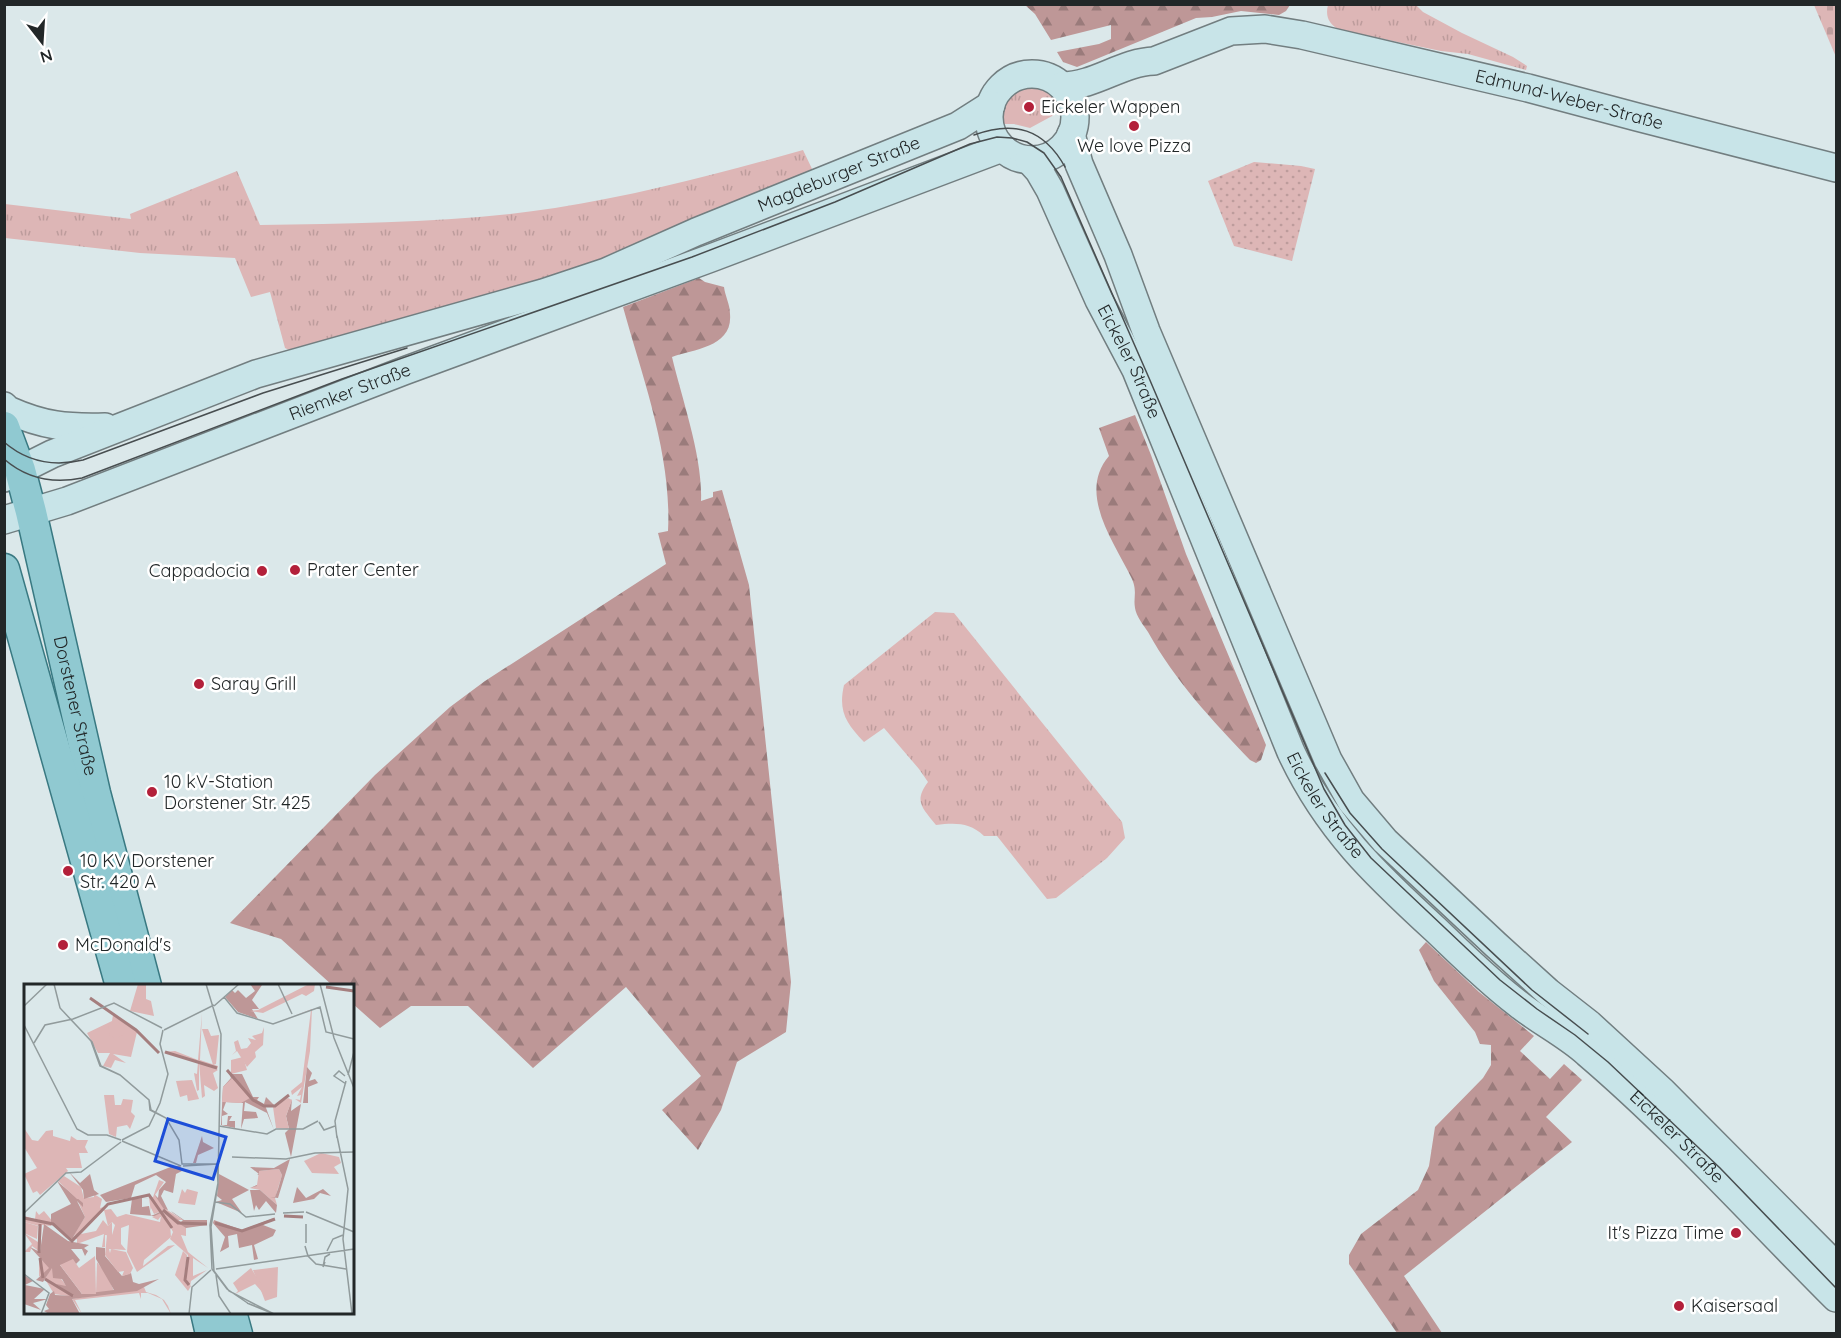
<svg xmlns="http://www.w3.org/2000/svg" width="1841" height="1338" viewBox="0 0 1841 1338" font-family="Quicksand,sans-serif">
  <defs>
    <pattern id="grass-tufts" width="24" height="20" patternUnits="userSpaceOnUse" patternTransform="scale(1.5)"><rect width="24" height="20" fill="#ddb6b6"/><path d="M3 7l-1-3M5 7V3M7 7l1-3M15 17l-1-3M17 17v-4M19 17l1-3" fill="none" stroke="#bd9c9c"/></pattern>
    <pattern id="forest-firs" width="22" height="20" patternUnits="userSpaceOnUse" patternTransform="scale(1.5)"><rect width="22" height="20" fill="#be9797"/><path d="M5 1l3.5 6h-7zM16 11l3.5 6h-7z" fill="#9a7b7b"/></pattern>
    <pattern id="cemetery-stones" width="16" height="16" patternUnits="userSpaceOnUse" patternTransform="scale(1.5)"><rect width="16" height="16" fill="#ddb6b6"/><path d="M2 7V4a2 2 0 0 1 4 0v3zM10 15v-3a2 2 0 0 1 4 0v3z" fill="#bd9c9c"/></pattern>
    <pattern id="park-dots" width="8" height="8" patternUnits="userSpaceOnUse" patternTransform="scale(1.5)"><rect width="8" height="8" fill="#ddb6b6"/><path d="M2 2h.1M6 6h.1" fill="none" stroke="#bd9c9c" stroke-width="1.8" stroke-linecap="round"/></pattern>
  </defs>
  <rect width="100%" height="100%" fill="#dbe8ea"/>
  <!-- grass -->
  <g fill="url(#grass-tufts)">
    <path d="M1328,5h88l7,7 39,21 51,24 14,9 -1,4 -58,-16 -27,-3 -101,-21c-11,-5 -15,-14 -12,-25z"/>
    <path d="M1036,87c15,4 22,9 29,22l-35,19 -16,-4h-16c2,-23 15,-37 38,-37z"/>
    <path d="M803,150l11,23 -233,98 -288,81 -8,-4 -15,-56 -19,5 -16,-39 -95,-5 -135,-15v-34l126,15 -1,-5 107,-43 23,54c99,-2 198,-2 295,-17 84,-13 166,-35 248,-58z"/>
    <path d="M935,612l19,1 168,209 3,16 -18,20 -51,40 -9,1 -50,-63h-13c-15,-14 -29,-13 -48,-11 -13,-17 -23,-23 -8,-43l-9,-13 -35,-41 -20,14c-18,-19 -26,-31 -20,-57z"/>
  </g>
  <!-- forest -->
  <g fill="url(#forest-firs)">
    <path d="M1025,5h265l-4,6 -7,4 -38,-4 -29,6 -16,1 -119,49 -14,-5 -6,-10 42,-8 12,-5v-14l-60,15 -16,-26z"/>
    <path d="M699,278l6,4 19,5c1,9 6,17 6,27 3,33 -36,35 -58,43 10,42 31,101 29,144l12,-4v-5l9,-2 27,95 42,397 -5,50 -49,30 -16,48 -23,40 -36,-40 39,-34 -75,-89 -93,81 -65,-62h-57l-31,22 -27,-24 -1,-18 -20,-1 -51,-46 -51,-16 145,-148 75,-68 35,-26 181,-117 -8,-31 10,-2c4,-75 -25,-152 -45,-224z"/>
    <path d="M1135,415l16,40 35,99 80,191 -5,15 -5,3 -6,-3c-38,-40 -75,-79 -102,-128 -4,-6 -12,-16 -13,-24 -2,-11 3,-17 -4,-31 -17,-35 -54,-84 -22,-121l-10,-28z"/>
    <path d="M1426,942l53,50 55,44 -14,15 30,28 14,-15 18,16 -36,37 26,25 -168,134 38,57h-45l-48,-69v-9l12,-21 57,-44 11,-24 6,-39 48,-49 8,-13v-20l-11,-1 -5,-12 -41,-51 -15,-31z"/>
  </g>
  <!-- cemetery -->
  <path fill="url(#cemetery-stones)" d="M1814,5h22v52z"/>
  <!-- park -->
  <path fill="url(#park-dots)" d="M1254,162l47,4 14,3 -23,92 -58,-15 -26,-65z"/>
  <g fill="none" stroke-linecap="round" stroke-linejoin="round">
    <!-- secondary casing -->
    <g stroke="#727e80" stroke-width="30">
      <g id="secondary">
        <circle cx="1032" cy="117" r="43"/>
        <path id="s1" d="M1062,86c33,0 60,-24 92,-25l77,-30 34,-2 37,6 226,53 109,29 199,51"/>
        <path d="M1071,134l8,30 39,91 28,76 182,429 23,41 34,40 111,104 52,47 41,32 74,68 173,174"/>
        <path id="s2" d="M1029,160l10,11 11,19 49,110 37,70 155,382c36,77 84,122 145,178 26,25 52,51 81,73 22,18 49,31 70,50 89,76 167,163 249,245"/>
        <path d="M4,406l4,4c36,16 58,18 97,17"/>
        <path id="s3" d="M4,478l48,-24 204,-80 287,-81 63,-21 90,-40 262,-106 33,-21"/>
        <path id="s4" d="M4,520l63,-19 337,-130 307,-113 291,-110"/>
      </g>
    </g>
    <!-- primary casing -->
    <g stroke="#397982" stroke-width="33">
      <g id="primary">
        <path id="s5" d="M4,427l16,43 11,42 64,281 51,193"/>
        <path d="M4,569l117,417"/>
        <path d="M206,1312l5,22"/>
        <path d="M231,1312l6,22"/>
      </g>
    </g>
    <!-- secondary -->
    <use href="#secondary" stroke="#c8e4e8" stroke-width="27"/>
    <!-- primary -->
    <use href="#primary" stroke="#90c9d1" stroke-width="30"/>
    <!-- tram -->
    <g stroke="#484e50" stroke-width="1.5">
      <path d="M974,135c40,-15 70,-6 91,32"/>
      <path d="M4,442c23,20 49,25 79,18l180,-67 144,-45"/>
      <path d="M4,459c23,20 49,25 78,19l260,-99 350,-122 143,-55 135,-58 27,-7 15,1 15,4 17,11 17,24 88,201 175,411 21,36 26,33 129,122 37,29 38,26 33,27 112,106 116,120"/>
      <path d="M1325,773l25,40 32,36 150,141 56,44"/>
    </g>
  </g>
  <!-- markers -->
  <g fill="#b3203a" stroke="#fff" stroke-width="2">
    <circle cx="1029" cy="107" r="6"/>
    <circle cx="1134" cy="126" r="6"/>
    <circle cx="295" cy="570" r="6"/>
    <circle cx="262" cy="571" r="6"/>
    <circle cx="199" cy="684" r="6"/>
    <circle cx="152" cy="792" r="6"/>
    <circle cx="68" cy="871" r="6"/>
    <circle cx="63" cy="945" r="6"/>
    <circle cx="1736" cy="1233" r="6"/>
    <circle cx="1679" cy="1306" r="6"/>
  </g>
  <g text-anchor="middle" stroke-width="5" stroke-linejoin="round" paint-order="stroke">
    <!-- street labels -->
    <g font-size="18" fill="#222728" stroke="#fff">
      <text dy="6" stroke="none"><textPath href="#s1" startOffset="525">Edmund-Weber-Straße</textPath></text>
      <text dy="6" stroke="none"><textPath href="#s3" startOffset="890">Magdeburger Straße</textPath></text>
      <text dy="6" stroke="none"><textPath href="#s2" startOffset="226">Eickeler Straße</textPath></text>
      <text dy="6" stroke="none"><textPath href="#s4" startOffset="369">Riemker Straße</textPath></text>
      <text dy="6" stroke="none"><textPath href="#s5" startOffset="288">Dorstener Straße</textPath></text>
      <text dy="6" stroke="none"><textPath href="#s2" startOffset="712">Eickeler Straße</textPath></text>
      <text dy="6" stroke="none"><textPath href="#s2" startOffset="1198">Eickeler Straße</textPath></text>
    </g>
    <!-- poi labels -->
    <g font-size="18" fill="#222728" stroke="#fff" text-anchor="start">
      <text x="1041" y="113">Eickeler Wappen</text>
      <text x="1134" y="152" text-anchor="middle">We love Pizza</text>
      <text x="307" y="576">Prater Center</text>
      <text x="250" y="577" text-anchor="end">Cappadocia</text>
      <text x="211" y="690">Saray Grill</text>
      <text x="164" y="788">10 kV-Station<tspan x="164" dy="21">Dorstener Str. 425</tspan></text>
      <text x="80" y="867">10 KV Dorstener<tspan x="80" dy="21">Str. 420 A</tspan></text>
      <text x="75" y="951">McDonald's</text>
      <text x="1724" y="1239" text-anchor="end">It's Pizza Time</text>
      <text x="1691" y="1312">Kaisersaal</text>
    </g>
  </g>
  <!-- overview -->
  <g transform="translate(24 984)">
    <rect width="330" height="330" fill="#dbe8ea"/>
    <path d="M288,25l-2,42 -9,52 -6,-4 5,1 1,-5 -4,1 5,-9 -10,8 -1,-4 11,-9 9,-72 -25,9zM178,29l-2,47 18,6 -1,4 -18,-8v28l-2,1 -3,-18 3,1 1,-12 -35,-10 12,-1 23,9zM240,43l-1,18 -8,7 1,5 -9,10 -10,-16 -5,4 4,-4 -2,-9 4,-2 3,9 6,-1 4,-5 -3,-5 8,2 -4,-4 10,-3zM255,185l3,6 -7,23 2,7 -17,-15 -10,-2 7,-3 2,-14zM135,196l5,2 -9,13 9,13 19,12h-6l-14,-12 6,9 17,8v11l-5,-1 7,17 20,16 -15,-10v18l14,-6 -16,11 -1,5 -5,-5 3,-26 -18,-16 3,-7 -11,-21 -8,3 -3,-6v4l-2,-14 -7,1 11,-2zM158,205l3,4 2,-4 11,3 -3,13 -17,-2zM70,210l8,5 -2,9 8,-2 -27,28 15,-3 7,-11 5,6 4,-4v14l-7,-1v12h-3l2,-13 -27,10v-5l-7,1 10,-8 -8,5 13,-20 -8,-18 17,-2zM12,227l3,4 5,-4 24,29 -17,-17v3l-9,-1 -2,27 -8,-6 -2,6h-6l8,-8 -8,-11 14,9 1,-16 -15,-4v-6l11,3zM15,274l13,9 23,30 -21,-3 -9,-15 6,-11 -8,9 -4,-1zM73,278l10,13 7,16 -18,3zM120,303l2,5 10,3 8,5 4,6 3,8 -9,-15 -14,-6h-7v6l-2,-6 -64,7 7,14 -10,-15z" fill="#ddb6b6"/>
    <path d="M226,0l12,1 -10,15 7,9h-7l6,10 -20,-7 -13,-15 7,-7 3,3 3,-3 8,8 9,-7zM283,83l5,6 -3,8 6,-2 3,4 -10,4v16h-5zM203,85l4,5h11l11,23h6l-2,3 7,4 2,-7 8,8h-9l9,25 -7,-17 -22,-11 -1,9 12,1 2,6 -14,1 -3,10 2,-26 -17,-1 -3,8 5,4 -6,2v9h5l1,-9h4l-3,5h6v7l-14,-3 2,-38 8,-9zM268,115l-1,12 10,-7 -10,53 -6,-24 4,-4 -3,-13zM178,152l1,6 11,6 -16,7 -2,8h-3zM266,175l-12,39 -8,-1h5l3,-8 4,-14 -3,-6 -20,2v4h-2v11l-7,2 7,-3v-10l2,-1 -9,-7 24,1zM149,182h7l2,5 -6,3 -3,19 -9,-3 -3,6 7,14 -4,-1 17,13 2,-2 -10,-7 -2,-2 13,9h23v5l-21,3 -17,-11 -15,-23 4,4 1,-8 7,-8 -10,-7 -21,10 -4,13 -25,4 -6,-7zM45,188l11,11 10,-9 4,16 5,4 -15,5 -1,-9zM195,190l30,16 -17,9 10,14 -26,-11 6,-2 -5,-4zM33,197l26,22v4l-6,-6 8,16 -12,20 8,-7 -8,10 -22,-18v-8l20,-10zM273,203l9,11 17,-9 8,7 -11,-3 -6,6 -21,4zM226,206h10l17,15 -1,8 -10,-12 -7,9 -3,-5 -2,6zM118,214v9l7,-1 2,10 11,-5 4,6 -36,-3 2,-15zM250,234l-11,7 13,5 -3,6 -19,9 4,14 -4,1 -2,-15 -13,3 -2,-14 -9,2 1,11 -9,5 5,-15 -12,-14 1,-3 28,10zM20,240l24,17 21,4 -5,3 4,3 -3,5 -3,-7h-11l9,11 -4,4 -16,1 22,29 32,-4 -18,-31v-12l9,1v8l17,20 9,-3 2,9 6,2 20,-5 -22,12 -65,8 8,15h-31l-5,-3 5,-2 -3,-4 4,-11 4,-3 1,4 19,1 -18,-12 10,2 -4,-7 -9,-1 -1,-10 -9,14 -7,-2 13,-12 -19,-21 10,5zM0,291l9,6 -8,4 20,4 -11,10h14l-15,4 8,7 -17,-6z" fill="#be9797"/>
    <path d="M168,96l7,19 -11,2 -1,-6 -7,2 -4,-16zM297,169l18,4 2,6 -7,4 5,7 -27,-1 -8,-12zM71,272l1,38h-14l-22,-29 13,-6 6,9zM254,283l-1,30 -12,4 -12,-31z" fill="#ddb6b6"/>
    <path d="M114,0h8v15l5,2 3,15 -24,-5zM285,0h6l-1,7 -8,5 -4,-2 -39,19 -13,-2 8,-1zM89,31l24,17 -6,25 -18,-3 13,9 -11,-3 -4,8 -8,-2 7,-13h-12l-11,-20 25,-12zM178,45h6l3,7 8,-1 -3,29 -3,1zM219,73l4,13 -16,4v-14zM175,78l19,8 -5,3 5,15 -4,3 -10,-6 1,11 -3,2zM208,94l18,20 -9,5 -19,-1 1,-15zM80,111h10l1,10h6l2,-6 10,1 -2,12 4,4 -5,13 -3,-4 -10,2 -1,10 -7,-3zM264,114l4,2 -6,16 3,13 -13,-1 -3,-21zM0,144l8,12 6,1 8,-10 7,-1v6l17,5 1,-5 6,4h11l-3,7 3,6h-9l3,15h-16l2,3 -28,24 -3,-4 -4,2 -9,-19 13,-6 -13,-21zM40,192l17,11 3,12h-7l-19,-18zM87,225l6,8 9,-3 34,8 1,-6 -3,4 -6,-3 9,-4 9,11 1,13 -27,23 -1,6 25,-20 7,-1 -38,27 -10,-20 2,-27 -8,3v16l5,6 -17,-1 1,4 1,-4 15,3 7,16 -3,6 -8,2 2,-5 -6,1 -13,-17 2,-20h5l3,-10 -3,-3 -4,4 -4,-16zM0,238l14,4 -1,13 -13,-6zM159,267l4,4 -3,24 7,7 -3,5 -13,-16zM227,284l11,18v6l-7,-8 -20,10 3,-3 -5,-8z" fill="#ddb6b6"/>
    <path d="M84 46a8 8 0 1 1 16 0a8 8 0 1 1-16 0Z" fill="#ddb6b6"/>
    <path fill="none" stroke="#a57e7e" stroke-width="3" d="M302,3l28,4M66,14l46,32 23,23M141,68l52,16M203,86l26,30 11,6h11l14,-11M139,226l15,13 29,1M260,232l19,1M0,234l29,6 19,17 36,-37 41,-9 23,33M191,239l27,8 33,-12M15,269l1,-29M164,273l-3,23 4,5M16,274l3,20M21,295l28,17"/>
    <path fill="none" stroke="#919b9c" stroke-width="1.5" d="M30,0l6,24 31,33 9,25 20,9 29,25 1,10 16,8 13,22 3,24M30,0l6,24 32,34 9,24 19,9 29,25 2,10 15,8 13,22 3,24h35l1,20 -7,43 3,44 15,20 45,23M182,0l15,50 -3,149 -8,42 2,44 15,20 22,15M254,0l14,30M296,0l14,54 20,50M200,13l13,16 36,11 47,-17 6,25 28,7M0,22l23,-22M190,22l25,-22M49,35l41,-16 48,25M0,41l53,104 11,6h19l14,5M140,46l50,-25M10,59l11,-18 28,-6M324,91l6,-23M321,92l-6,-5 -5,5 12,8M295,138l5,8 11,-4M195,142l48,8 9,-5h27l15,-8M313,152l11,53 -5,50 9,75M313,154l-2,-17 11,-40M98,156l27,-14 11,-23 8,-29 -8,-30 3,-14M98,157l59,25M208,173l54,2 29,-6 39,-1M159,182l35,-2M191,218l15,2 16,13 29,-3M282,228l48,20M0,229l42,-40 15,-1 40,-30M259,229l21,-1M282,259v-19M281,262l3,10 8,8 30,5M303,267l6,-12 10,-4M301,278l-2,5 2,-10 5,-3M192,285l138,-20M0,290l25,19 -8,21M192,291l3,21 12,18M223,319l27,11M165,330l3,-27 19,-17"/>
    <path fill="#1d4ed8" fill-opacity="0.15" stroke="#1d4ed8" stroke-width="3" d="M144,135l58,18 -13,42 -58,-18z"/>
    <rect width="330" height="330" fill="none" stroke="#222728" stroke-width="3"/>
  </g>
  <!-- border -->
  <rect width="1841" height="1338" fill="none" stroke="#222728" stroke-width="12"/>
  <!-- north arrow -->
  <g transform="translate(42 42) rotate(163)" stroke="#ffffff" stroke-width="4.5" paint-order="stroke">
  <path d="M0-4.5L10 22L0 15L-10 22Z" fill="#222728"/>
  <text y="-9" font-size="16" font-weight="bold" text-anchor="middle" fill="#222728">N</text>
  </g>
</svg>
